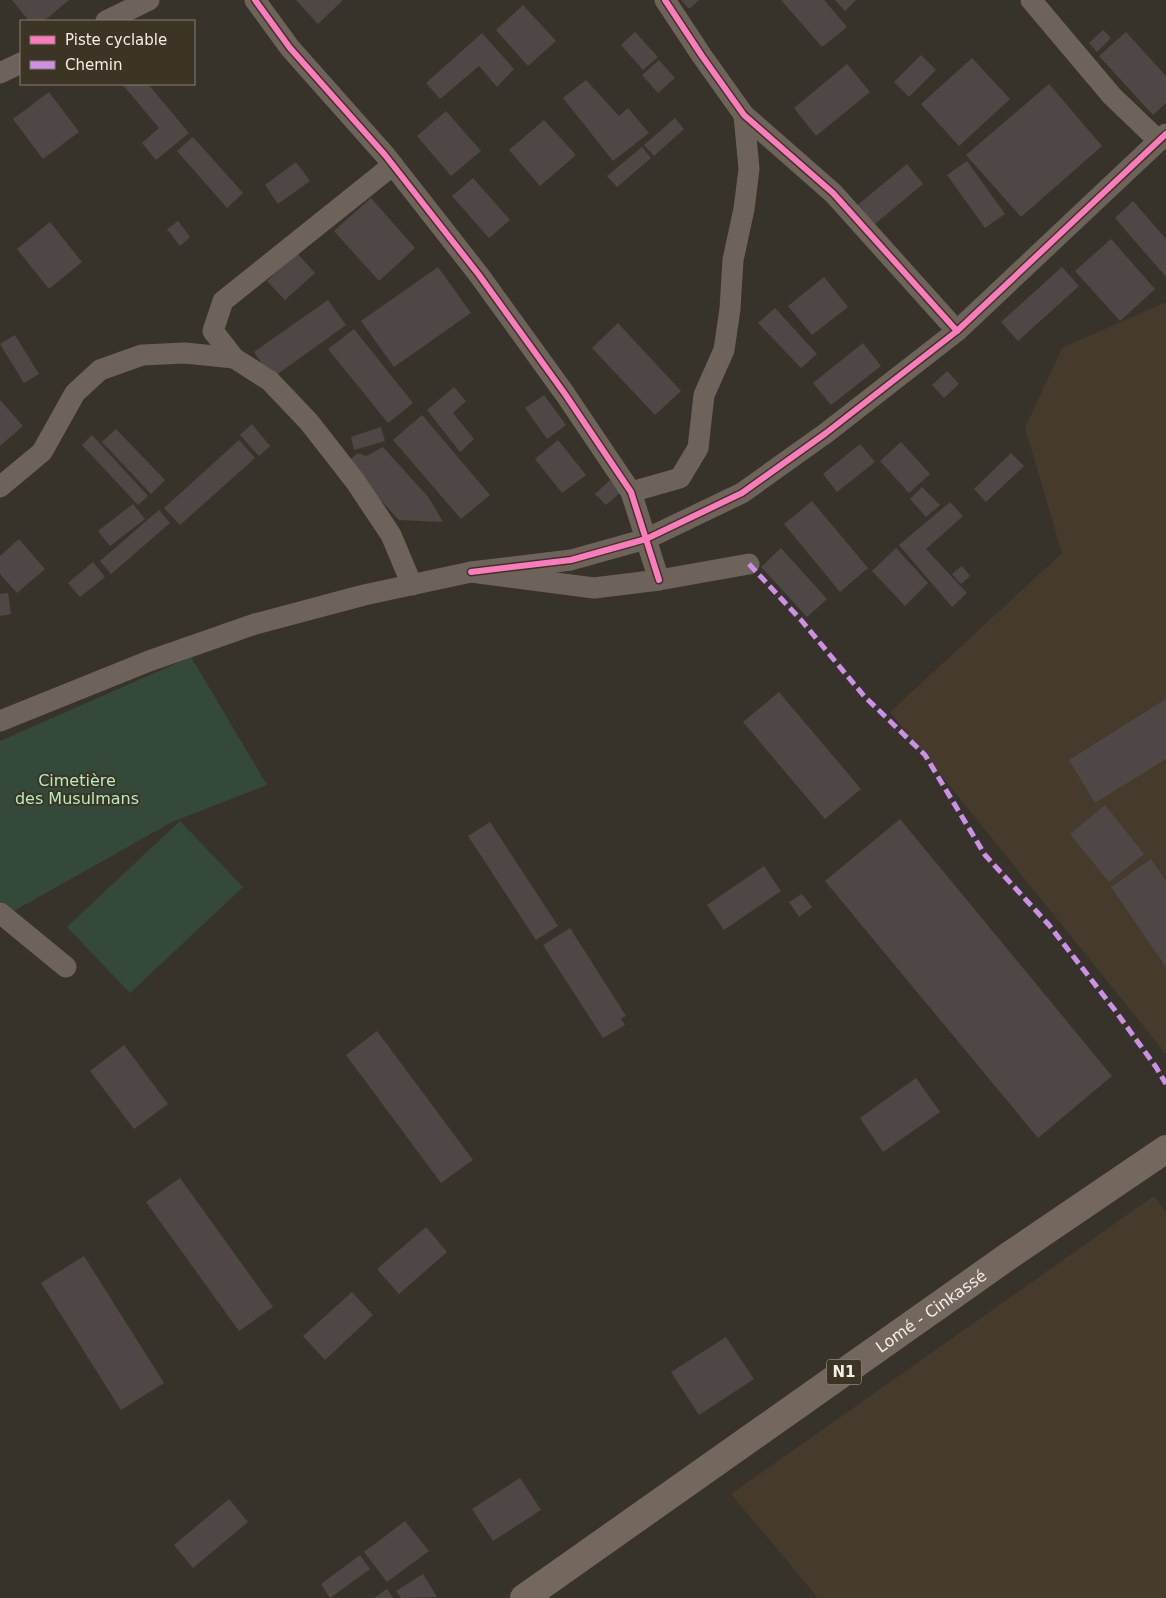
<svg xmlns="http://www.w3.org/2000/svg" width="1166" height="1598" viewBox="0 0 1166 1598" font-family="'DejaVu Sans',sans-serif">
  <rect width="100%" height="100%" fill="#37332a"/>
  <!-- commercial -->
  <g fill="#453a2c">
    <path d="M1166,302v752l-276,-342 172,-159 -37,-125 37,-80z"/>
    <path d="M1154,1196l12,16v386h-348l-87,-104z"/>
  </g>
  <!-- green -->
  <g fill="#344939">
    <path d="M191,657l76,128 -95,37 -160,90 -12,-11v-160z"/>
    <path d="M180,821l63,66 -113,106 -63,-66z"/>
  </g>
  <!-- building -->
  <g fill="#4e4746">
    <path d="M12,0h57l-25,21h-15z"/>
    <path d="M296,0h47l-25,24z"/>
    <path d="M681,0h18l-10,9z"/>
    <path d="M781,0h43l23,27 -25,20z"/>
    <path d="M835,0h21l-11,11z"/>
    <path d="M523,5l33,36 -28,25 -32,-36z"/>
    <path d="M1103,30l8,8 -14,14 -8,-9z"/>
    <path d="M635,32l23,25 -15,13 -22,-25z"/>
    <path d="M1126,32l40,44v27l-13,12 -54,-59z"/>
    <path d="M482,33l32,36 -17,18 -18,-21 -39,33 -14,-16z"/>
    <path d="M921,55l15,15 -27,27 -15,-15z"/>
    <path d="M972,58l38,41 -51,47 -38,-42z"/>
    <path d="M659,60l16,18 -17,15 -16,-18z"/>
    <path d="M847,64l23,28 -54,44 -22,-28z"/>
    <path d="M586,80l33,36 9,-8 21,25 -36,28 -50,-63z"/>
    <path d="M122,84h26l41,49 -33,27 -14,-17 17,-15z"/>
    <path d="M1049,84l53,62 -81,71 -55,-62z"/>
    <path d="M49,92l30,40 -36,27 -30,-40z"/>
    <path d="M446,111l35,40 -30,25 -34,-40z"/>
    <path d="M675,118l9,11 -30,27 -10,-11z"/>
    <path d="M544,120l32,35 -36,31 -31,-36z"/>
    <path d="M193,137l50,56 -16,15 -50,-57z"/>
    <path d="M642,147l9,11 -34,29 -10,-11z"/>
    <path d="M967,161l38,53 -20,14 -38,-53z"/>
    <path d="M296,162l14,19 -32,23 -13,-19z"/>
    <path d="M907,164l16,20 -53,44 -16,-20z"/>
    <path d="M473,178l37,42 -21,18 -37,-42z"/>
    <path d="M371,198l44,50 -36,33 -45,-50z"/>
    <path d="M1133,201l33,38v38l-51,-59z"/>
    <path d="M178,221l12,16 -10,9 -13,-17z"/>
    <path d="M50,222l32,40 -33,27 -32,-40z"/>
    <path d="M1111,239l44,50 -35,32 -45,-50z"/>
    <path d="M297,253l18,20 -30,27 -18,-19z"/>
    <path d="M438,267l33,46 -77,54 -33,-46z"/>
    <path d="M1062,267l17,19 -61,55 -17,-19z"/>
    <path d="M824,277l24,30 -36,28 -24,-29z"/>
    <path d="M328,300l18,25 -74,53 -18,-26z"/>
    <path d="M775,308l42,46 -16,14 -43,-45z"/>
    <path d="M618,323l63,68 -26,24 -63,-67z"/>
    <path d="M354,329l59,74 -25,20 -60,-74z"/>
    <path d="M15,335l24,39 -15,9 -24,-39z"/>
    <path d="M863,343l18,23 -50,39 -18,-22z"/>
    <path d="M947,371l12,13 -15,14 -12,-13z"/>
    <path d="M454,387l12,14 -13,12 21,26 -14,13 -33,-42z"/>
    <path d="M544,395l22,30 -19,14 -22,-31z"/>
    <path d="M0,400l23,26 -23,20z"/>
    <path d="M422,415l68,80 -29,24 -68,-79z"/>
    <path d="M252,424l18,22 -11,10 -19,-21z"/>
    <path d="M381,427l4,14 -31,9 -3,-13z"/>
    <path d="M116,429l49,51 -14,14 -49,-52z"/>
    <path d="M92,435l56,61 -10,9 -56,-60z"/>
    <path d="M239,440l16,18 -75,67 -16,-17z"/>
    <path d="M558,440l28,35 -24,18 -27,-34z"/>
    <path d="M901,442l29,32 -21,19 -29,-32z"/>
    <path d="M860,444l15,18 -38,30 -14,-18z"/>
    <path d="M383,447l46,51 14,24 -44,-2 -53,-57 12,-10 8,3z"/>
    <path d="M1011,453l13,13 -38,36 -12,-13z"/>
    <path d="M610,480l11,12 -15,13 -11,-11z"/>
    <path d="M922,487l18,18 -14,12 -16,-18z"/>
    <path d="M812,501l56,67 -28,24 -56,-68z"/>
    <path d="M950,502l13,14 -37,33 41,44 -15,14 -53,-62z"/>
    <path d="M133,504l12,15 -35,27 -12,-15z"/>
    <path d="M159,510l11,13 -59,51 -11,-13z"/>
    <path d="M19,539l26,30 -28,24 -17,-19v-18z"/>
    <path d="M781,548l46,51 -20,18 -46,-50z"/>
    <path d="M896,548l32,35 -23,23 -33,-35z"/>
    <path d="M93,562l12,15 -25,20 -12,-14z"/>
    <path d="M962,566l8,10 -9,8 -9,-10z"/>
    <path d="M8,593l3,21 -11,2v-22z"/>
    <path d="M779,692l82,97 -36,30 -82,-97z"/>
    <path d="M1166,699v60l-71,44 -26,-43z"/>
    <path d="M1105,805l39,49 -35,28 -39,-48z"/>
    <path d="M900,819l212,257 -74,62 -213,-257z"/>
    <path d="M490,822l68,104 -22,14 -68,-104z"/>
    <path d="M1151,859l15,22v86l-55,-80z"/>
    <path d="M764,866l17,25 -57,39 -17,-25z"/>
    <path d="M802,894l10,13 -13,10 -10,-15z"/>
    <path d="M570,928l56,88 -5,3 4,6 -22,13 -60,-93z"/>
    <path d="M377,1031l96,129 -32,23 -95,-128z"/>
    <path d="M124,1045l44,59 -34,25 -44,-58z"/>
    <path d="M916,1078l24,34 -57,40 -23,-34z"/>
    <path d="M180,1178l93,129 -34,24 -93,-129z"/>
    <path d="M426,1227l21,25 -48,42 -22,-25z"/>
    <path d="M84,1256l80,127 -43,27 -80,-127z"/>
    <path d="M352,1292l21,23 -48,45 -22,-24z"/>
    <path d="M726,1337l28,42 -55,36 -28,-43z"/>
    <path d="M520,1478l21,32 -48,31 -21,-32z"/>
    <path d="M229,1499l19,23 -55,46 -19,-23z"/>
    <path d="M405,1521l24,30 -42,31 -23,-30z"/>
    <path d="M360,1555l10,14 -40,29 -9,-14z"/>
    <path d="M423,1574l14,23 -36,1 -5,-7z"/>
    <path d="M387,1589l6,9h-19z"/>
  </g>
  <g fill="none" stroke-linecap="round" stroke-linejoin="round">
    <!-- minor -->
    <g stroke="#6d635a" stroke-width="21">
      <path d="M255,0l35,48 95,107 94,120 86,119 66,98 28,88"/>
      <path d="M665,0l37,56 42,59 89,78 124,138"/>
      <path d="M1031,0l81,96 47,45"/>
      <path d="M106,21l43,-21"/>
      <path d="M0,73l21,-10"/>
      <path d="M393,165l-170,136 -10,30 21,27 36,23 39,41 46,59 36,54 21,50"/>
      <path d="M0,487l42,-35 33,-59 25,-23 42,-15 43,-2 49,5"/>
      <path d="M631,492l49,-14 18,-30 6,-53 20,-45 6,-41 3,-49 11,-51 5,-40 -5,-54"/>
      <path d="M471,572l100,-12 75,-21 96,-46 84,-60 131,-102 209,-197"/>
      <path d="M0,721l149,-60 106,-37 109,-29 107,-23 123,16 65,-8 90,-16"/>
      <path d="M0,913l66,54"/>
    </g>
    <!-- trunk -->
    <path stroke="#74685e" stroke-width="28" id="s1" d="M524,1598l486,-343 156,-106"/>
    <!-- quiet -->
    <path stroke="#ce8fe9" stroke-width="5" stroke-dasharray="10 5" stroke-linecap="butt" d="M749,564l52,56 63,76 61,59 60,100 64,70 65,84 42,58 10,17"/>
    <!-- cycleway casing -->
    <g stroke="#3c3525" stroke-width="9">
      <g id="cycleway">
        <path d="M255,0l35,48 95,107 94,120 86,119 66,98 28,88"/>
        <path d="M665,0l37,56 42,59 89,78 124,138"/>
        <path d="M471,572l100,-12 75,-21 96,-46 84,-60 131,-102 209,-197"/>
      </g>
    </g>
    <!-- cycleway -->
    <use href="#cycleway" stroke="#fd7abc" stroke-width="6"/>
  </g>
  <g text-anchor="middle" stroke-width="4" stroke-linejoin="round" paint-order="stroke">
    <!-- shield labels -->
    <rect fill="#3c3525" stroke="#bdb7ab" stroke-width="1" x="826.5" y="1359.5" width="35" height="25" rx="4"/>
    <g font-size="15" font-weight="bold" fill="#f4efe5">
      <text x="844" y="1377">N1</text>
    </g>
    <!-- park labels -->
    <g font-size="16" fill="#b3edc2" stroke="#3c3525">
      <text x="77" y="786">Cimetière<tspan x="77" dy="18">des Musulmans</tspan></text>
    </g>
    <!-- street labels -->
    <g font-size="16" fill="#f4efe5" stroke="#3c3525">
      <text dy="6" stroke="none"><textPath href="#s1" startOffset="498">Lomé - Cinkassé</textPath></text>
    </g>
  </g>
  <!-- legend -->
  <rect x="20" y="20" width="175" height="65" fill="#3c3525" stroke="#867f72"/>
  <rect x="30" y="36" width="25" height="8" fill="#fd7abc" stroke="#867f72"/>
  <text x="65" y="45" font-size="15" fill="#f4efe5">Piste cyclable</text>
  <rect x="30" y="61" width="25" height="8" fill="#ce8fe9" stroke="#867f72"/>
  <text x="65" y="70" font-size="15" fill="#f4efe5">Chemin</text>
</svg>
